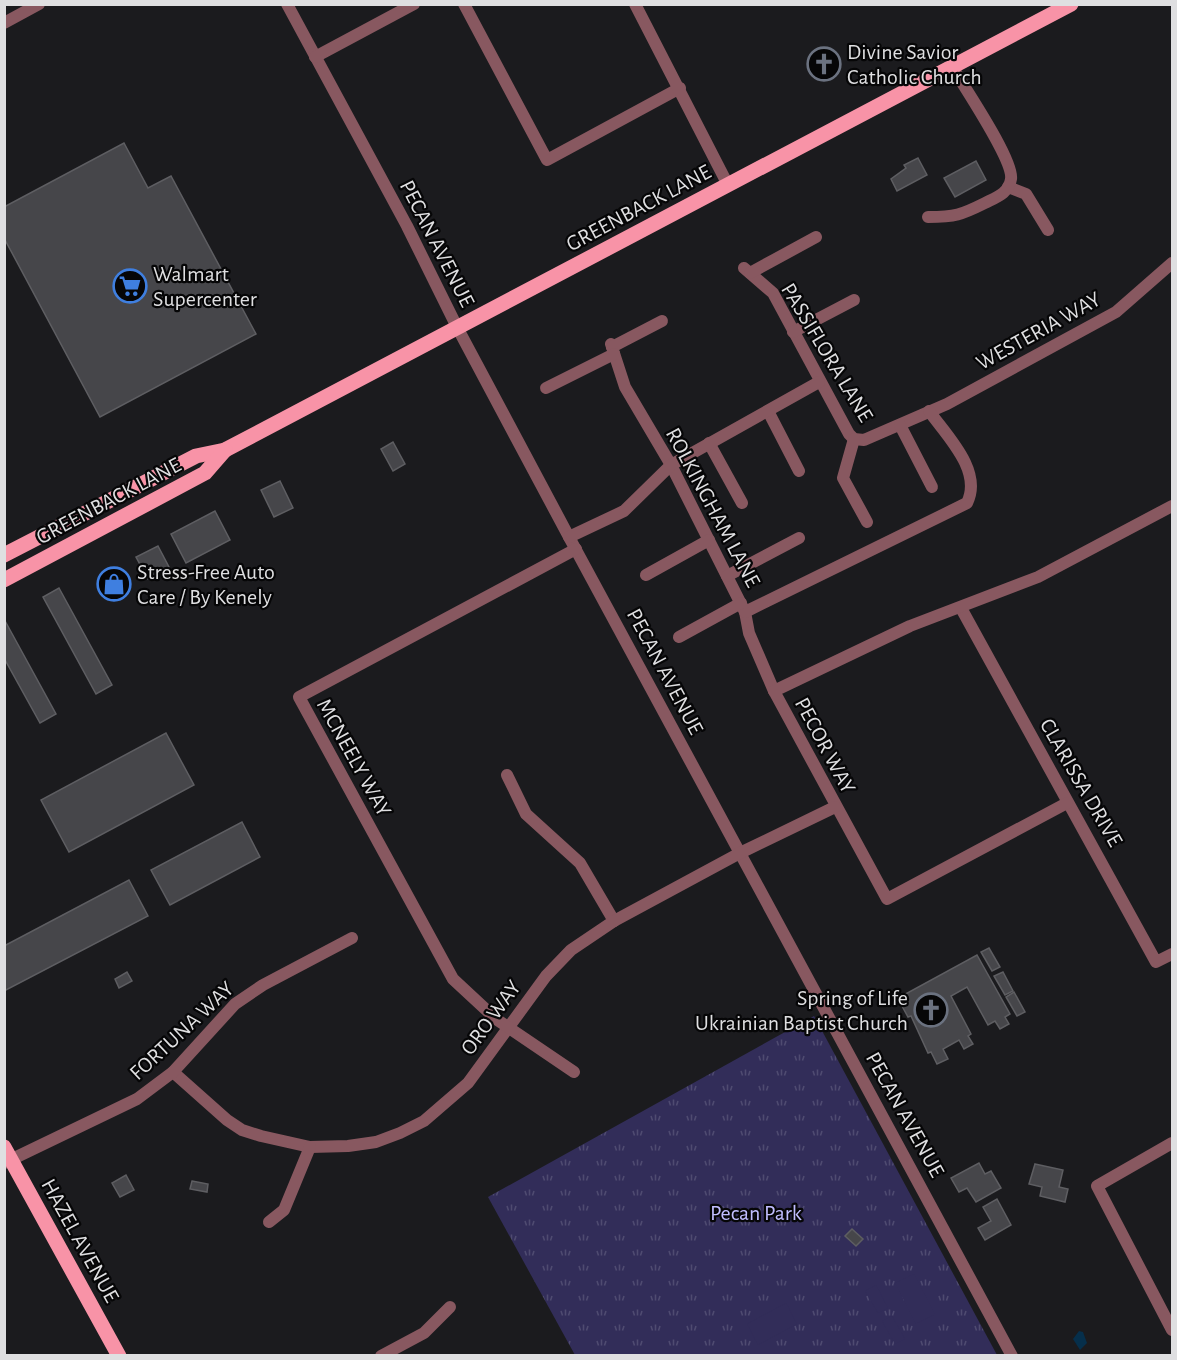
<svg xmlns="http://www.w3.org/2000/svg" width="1177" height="1360" viewBox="0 0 1177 1360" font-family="'Alegreya Sans',sans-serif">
  <defs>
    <pattern id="grass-tufts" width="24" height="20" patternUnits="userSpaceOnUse" patternTransform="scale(1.5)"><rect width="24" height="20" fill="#322d59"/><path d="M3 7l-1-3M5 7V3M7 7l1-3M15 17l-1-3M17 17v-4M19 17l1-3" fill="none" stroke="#4f4b71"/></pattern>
  </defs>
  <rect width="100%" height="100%" fill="#1b1b1e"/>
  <!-- grass -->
  <path fill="url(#grass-tufts)" d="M814,1016l183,339h-422l-87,-158z"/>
  <!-- pitch -->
  <g fill="#322d59">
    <path d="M914,1274l21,40 -19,10 -21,-41z"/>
    <path d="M876,1285l12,23 -10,5 -13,-22z"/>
    <path d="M786,1303l11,21 -39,21 -11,-21z"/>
    <path d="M892,1316l13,23 -10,5 -13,-23z"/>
  </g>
  <!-- water -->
  <path fill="#062f4b" d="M1079,1331l4,1 4,11 -7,7 -7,-11z"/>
  <!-- building -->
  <g fill="#46464a" stroke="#5e5e62" stroke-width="1.5">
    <path d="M124,143l24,45 23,-12 85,158 -156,83 -96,-179v-31z"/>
    <path d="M918,158l9,17 -30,16 -6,-12 15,-11 -2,-3z"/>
    <path d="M976,161l10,19 -31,17 -11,-19z"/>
    <path d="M393,442l12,22 -12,7 -12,-22z"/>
    <path d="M280,481l13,27 -19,9 -13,-27z"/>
    <path d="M215,511l15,29 -44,23 -15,-29z"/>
    <path d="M158,546l11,21 -21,12 -12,-22z"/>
    <path d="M59,588l53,97 -16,9 -53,-97z"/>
    <path d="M4,619l52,95 -16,9 -36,-65z"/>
    <path d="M166,733l28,52 -125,67 -28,-52z"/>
    <path d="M242,822l18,35 -90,48 -19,-35z"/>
    <path d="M129,880l19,36 -144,75v-45z"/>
    <path d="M989,948l11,19 -8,4 -11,-19z"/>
    <path d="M977,955l33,59 -5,3 4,7 -9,5 -5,-8 -7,4 -21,-38 -16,9 20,38 -3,2 5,8 -9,5 -5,-9 -16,9 5,10 -11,5 -6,-12 -3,1 -17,-37 -3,1 -6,-11 3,-2 -5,-7z"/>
    <path d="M127,972l5,9 -13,7 -4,-9z"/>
    <path d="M1003,972l10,19 -8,4 -11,-19z"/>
    <path d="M1014,992l11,20 -8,4 -11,-19z"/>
    <path d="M979,1163l6,11 6,-3 10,17 -25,14 -9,-14 -8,4 -8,-14z"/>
    <path d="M1035,1164l28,6 -4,17 9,2 -3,13 -25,-6 2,-9 -13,-3z"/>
    <path d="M126,1175l8,15 -14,7 -8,-14z"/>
    <path d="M192,1181l16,3 -1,8 -17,-3z"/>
    <path d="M997,1199l14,26 -26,15 -7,-12 13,-7 -8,-14z"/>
    <path d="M852,1229l11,10 -7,7 -11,-10z"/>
  </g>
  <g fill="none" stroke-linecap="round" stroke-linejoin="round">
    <!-- minor -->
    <g stroke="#885860" stroke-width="12">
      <path d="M287,4l120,222 50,101 112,210 443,819"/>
      <path d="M464,4l83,156 133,-72"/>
      <path d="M635,4l93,181"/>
      <path d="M4,23l35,-19"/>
      <path d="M315,57l99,-53"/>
      <path d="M1008,187l18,7 22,36"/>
      <path d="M928,217c27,0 33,-2 57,-14 12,-6 24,-10 26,-24 3,-19 -47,-92 -58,-111"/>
      <path d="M744,268l29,25 76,141 5,5 10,1 83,-36 169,-92 56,-49"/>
      <path d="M750,273l66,-36"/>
      <path d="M793,332l61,-32"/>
      <path d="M611,344l14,43 46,78 74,147 4,21 25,58"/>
      <path d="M612,347l50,-26"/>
      <path d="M546,388l68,-34"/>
      <path d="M768,411l31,60"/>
      <path d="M900,425l32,62"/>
      <path d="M854,439l-11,39 24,44"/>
      <path d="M709,443l33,60"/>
      <path d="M569,537l55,-26 47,-46 148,-83"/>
      <path d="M646,575l63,-35"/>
      <path d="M727,576l72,-38"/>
      <path d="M961,608l195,354 16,-8"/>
      <path d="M745,612l222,-109c16,-32 -20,-67 -38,-92"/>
      <path d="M679,637l62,-34"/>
      <path d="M507,775l19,39 54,49 34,58"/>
      <path d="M1067,803l-180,96 -113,-208 136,-65 128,-49 134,-71"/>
      <path d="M173,1072l54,48 15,10 19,6 49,11 38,-1 28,-4 24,-9 24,-12 44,-38 78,-107 25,-26 43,-29 126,-68 95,-46"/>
      <path d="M574,1072l-78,-53 -43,-40 -154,-282 277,-148"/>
      <path d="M1172,1143l-75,43 75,144"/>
      <path d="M4,1163l133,-64 36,-27 62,-68 28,-19 89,-47"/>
      <path d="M269,1222l15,-12 26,-63"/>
      <path d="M381,1356l43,-23 26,-26"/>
    </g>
    <!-- primary -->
    <g stroke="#f893a7" stroke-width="15">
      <path d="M4,555l192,-99 29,-6 846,-446"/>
      <path d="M4,580l201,-107 20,-23"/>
      <path d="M4,1147l115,209"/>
    </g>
  </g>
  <!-- icons -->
  <defs>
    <g id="church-ring" transform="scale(1.725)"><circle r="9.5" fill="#060607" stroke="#6b7280" stroke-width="1.5"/><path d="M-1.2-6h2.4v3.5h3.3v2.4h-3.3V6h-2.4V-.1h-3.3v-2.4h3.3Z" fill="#6b7280"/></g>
    <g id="supermarket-ring" transform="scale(1.725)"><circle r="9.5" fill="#060607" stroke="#3f7fe0" stroke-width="1.5"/><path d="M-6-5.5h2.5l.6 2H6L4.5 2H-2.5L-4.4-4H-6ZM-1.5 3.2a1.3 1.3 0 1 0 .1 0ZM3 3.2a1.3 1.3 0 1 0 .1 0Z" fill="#3f7fe0"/></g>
    <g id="shop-ring" transform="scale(1.725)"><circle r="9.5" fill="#060607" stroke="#3f7fe0" stroke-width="1.5"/><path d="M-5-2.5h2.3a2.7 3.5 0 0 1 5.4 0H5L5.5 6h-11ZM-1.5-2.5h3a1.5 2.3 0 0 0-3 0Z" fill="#3f7fe0"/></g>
  </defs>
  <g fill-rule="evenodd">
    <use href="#church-ring" x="824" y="64"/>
    <use href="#supermarket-ring" x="130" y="286"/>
    <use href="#shop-ring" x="114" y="584"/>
    <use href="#church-ring" x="931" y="1010"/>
  </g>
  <g text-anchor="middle" stroke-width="4.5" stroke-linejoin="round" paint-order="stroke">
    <!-- poi labels -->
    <g font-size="22" fill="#dfdfe1" stroke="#060607" text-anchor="start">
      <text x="847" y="59">Divine Savior<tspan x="847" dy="25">Catholic Church</tspan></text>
      <text x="153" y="281">Walmart<tspan x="153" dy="25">Supercenter</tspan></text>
      <text x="137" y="579">Stress-Free Auto<tspan x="137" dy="25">Care / By Kenely</tspan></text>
      <text x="908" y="1005" text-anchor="end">Spring of Life<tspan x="908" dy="25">Ukrainian Baptist Church</tspan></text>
    </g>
    <!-- street labels -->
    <g font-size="22" fill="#dfdfe1" stroke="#060607">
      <text transform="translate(638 207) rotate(-28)" y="8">GREENBACK LANE</text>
      <text transform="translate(438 243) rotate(63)" y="8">PECAN AVENUE</text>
      <text transform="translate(1038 330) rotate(-29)" y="8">WESTERIA WAY</text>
      <text transform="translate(828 352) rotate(59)" y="8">PASSIFLORA LANE</text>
      <text transform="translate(108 500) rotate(-28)" y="8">GREENBACK LANE</text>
      <text transform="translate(714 507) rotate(62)" y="8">ROLKINGHAM LANE</text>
      <text transform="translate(666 671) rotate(62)" y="8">PECAN AVENUE</text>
      <text transform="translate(826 745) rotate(62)" y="8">PECOR WAY</text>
      <text transform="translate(355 757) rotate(61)" y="8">MCNEELY WAY</text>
      <text transform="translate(1082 782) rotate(60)" y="8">CLARISSA DRIVE</text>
      <text transform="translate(490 1017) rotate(-54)" y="8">ORO WAY</text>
      <text transform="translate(181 1030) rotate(-43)" y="8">FORTUNA WAY</text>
      <text transform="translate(906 1114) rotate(61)" y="8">PECAN AVENUE</text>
      <text transform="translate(81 1240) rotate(61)" y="8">HAZEL AVENUE</text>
    </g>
    <!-- park labels -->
    <g font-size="22" fill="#c1beff" stroke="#060607">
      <text x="756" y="1220">Pecan Park</text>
    </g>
  </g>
  <!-- border -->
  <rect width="1177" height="1360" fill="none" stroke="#dfdfe1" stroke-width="12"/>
</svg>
